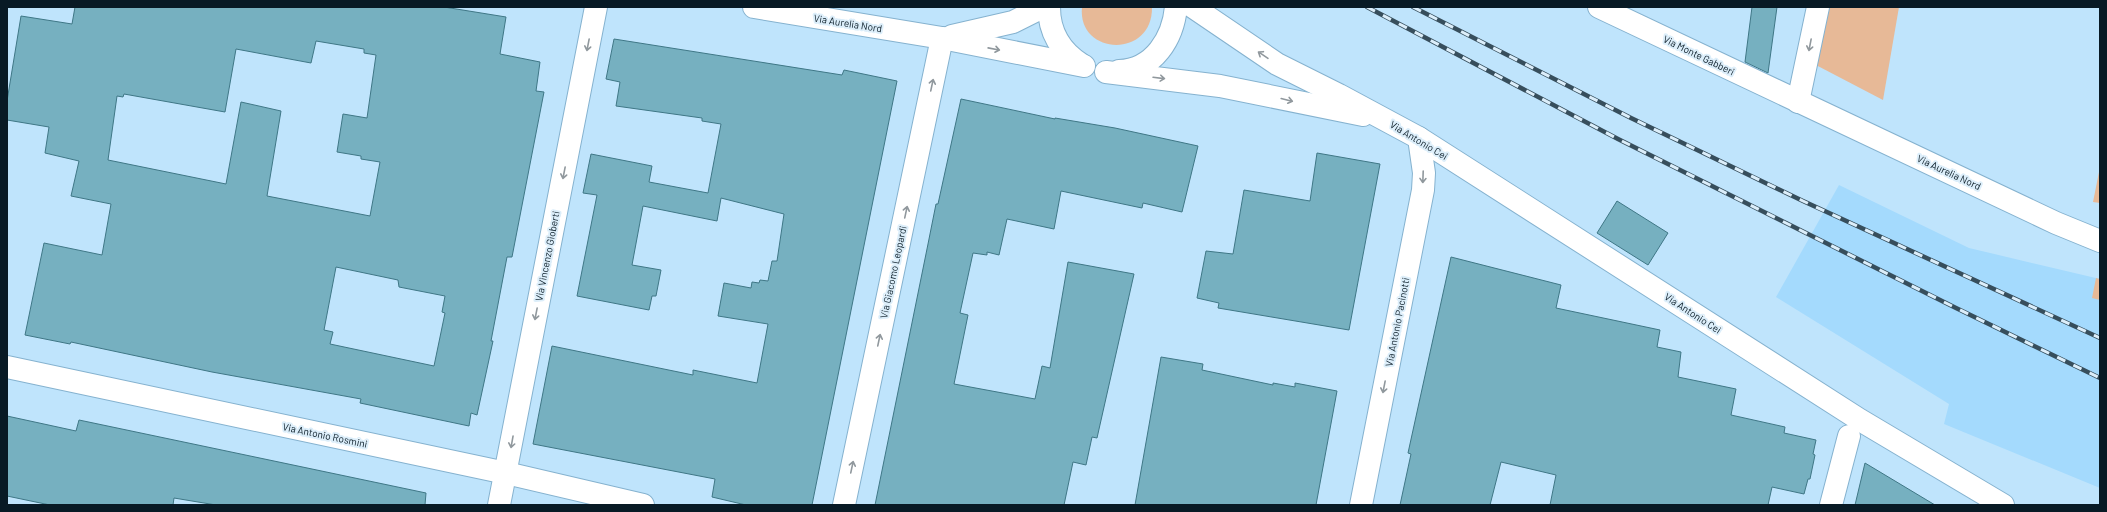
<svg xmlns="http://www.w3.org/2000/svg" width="2107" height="512" viewBox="0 0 2107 512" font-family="Barlow,sans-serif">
  <rect width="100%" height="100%" fill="#bfe4fc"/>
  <!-- built -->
  <path fill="#a4dafd" d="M1839,185l130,63 131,31v209l-156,-64 5,-20 -173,-107z"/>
  <!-- green -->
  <g fill="#e7b997">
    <path d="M1082,7h70c1,52 -75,49 -70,0z"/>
    <path d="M1826,7h73l-16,93 -69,-36z"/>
    <path d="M2100,167v36l-7,-1z"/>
    <path d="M2096,278l4,1v21l-8,-2z"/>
  </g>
  <!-- building -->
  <g fill="#76b0c0" stroke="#3f7786" fill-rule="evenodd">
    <path d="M75,7h369l62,10 -6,37 40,8 -4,29 8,1 -32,165h-5l-16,84h2l-16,74 -6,-2 -2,13 -109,-23 1,-4 -149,-27 -141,-30 -1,2 -45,-9 19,-92 58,12 9,-51 -40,-8 8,-35 -34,-8 4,-26 -42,-7v-19l14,-85 51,8zM316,41l48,8v4l12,2 -9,63 -24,-4 -6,38 24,4v3l19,3 -10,54 -103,-20 14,-85 -40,-9 -15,82 -118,-24 9,-64 6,1 1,-3 101,18 11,-63 75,14zM336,267l62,13 1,7 46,9 -3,16 3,1 -11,53 -104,-22 3,-12 -9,-2z"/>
    <path d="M1752,7h25l-9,66 -23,-11z"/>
    <path d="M614,39l228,36 2,-5 53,11 -85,424h-66l-34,-8 3,-18 -182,-35 19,-98 141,29v-5l64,13 11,-59 -50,-8 6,-33 27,5 1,-6 7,1 1,-3 8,1 4,-20h5l7,-47 -63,-16 -4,23 -74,-15 -11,59 29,5 -5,26h-4l-3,14 -72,-14 20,-101 -14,-2 8,-39 61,12 -3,16 59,11 13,-69 -19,-3v-3l-86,-12 4,-24 -14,-3z"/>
    <path d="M961,99l94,20v-1l60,10 83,18 -16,66 -39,-9 -1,5 -81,-17 -7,38 -47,-10 -8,36 -12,-3v3l-14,-2 -13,60 8,2 -14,69 81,15 7,-33 8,2 18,-106 66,12 -37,164 -5,-1 -6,28 -13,-3 -9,43h-189l53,-261 8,-40h2z"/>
    <path d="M1317,153l63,11 -31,166 -131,-22 1,-5 -22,-5 9,-47 27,3 11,-64 66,11z"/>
    <path d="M1617,201l51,32 -20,32 -51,-32z"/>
    <path d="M1451,257l110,28 -5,23 104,22 -3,17 24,5 -3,25 58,12 -5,26 54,12 -1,6 32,7 -3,14 2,1 -5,24h-2l-4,15 -32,-7 -4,18h-218l6,-30 -55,-13 -11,43h-90l11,-51 -3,-1z"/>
    <path d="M1161,357l42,7 -1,6 71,15v-2l22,4v-4l42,8 -21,114h-181z"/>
    <path d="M7,416l69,15 3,-11 347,73 -1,12h-209l-42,-7 -1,7h-123l-43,-9z"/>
    <path d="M1865,463l70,42h-80z"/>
  </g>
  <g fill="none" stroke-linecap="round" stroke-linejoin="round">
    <!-- street casing -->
    <g stroke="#85b2cf" stroke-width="24">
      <g id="street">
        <path d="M1798,102l20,-95"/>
        <path d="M7,367l499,106 137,32"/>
        <path d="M499,505l97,-498"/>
        <path d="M844,505l98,-467"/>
        <path d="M1361,505l62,-315 1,-17 -5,-35"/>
        <path d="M1831,505l18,-69"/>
      </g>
    </g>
    <!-- secondary casing -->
    <g stroke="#85b2cf" stroke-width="24">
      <g id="secondary">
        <path d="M754,7l188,31 142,28"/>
        <path d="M1049,7c0,25 12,45 33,58"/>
        <path d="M1193,7l84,57 62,31 80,43 441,282 143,85"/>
        <path d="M1599,7l457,216 44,18"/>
        <path d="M952,36l61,-14 30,-15"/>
        <path d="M1119,71c35,-1 54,-33 57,-64"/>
        <path d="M1106,72l114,14 143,29"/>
      </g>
    </g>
    <!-- street -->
    <use href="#street" stroke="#fff" stroke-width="22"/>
    <!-- secondary -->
    <use href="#secondary" stroke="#fff" stroke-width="22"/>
    <!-- rail casing -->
    <g stroke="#374e5c" stroke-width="4.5">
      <g id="rail">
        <path d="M1367,7l251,132 338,169 144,70"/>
        <path d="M1413,7l218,111 172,83 297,137"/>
      </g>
    </g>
    <!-- rail -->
    <use href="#rail" stroke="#dceefa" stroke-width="3" stroke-dasharray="9" stroke-linecap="butt"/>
  </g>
  <!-- one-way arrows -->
  <defs><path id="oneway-shaft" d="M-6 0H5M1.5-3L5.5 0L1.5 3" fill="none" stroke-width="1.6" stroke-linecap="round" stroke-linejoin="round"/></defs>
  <g stroke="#90989d">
    <use href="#oneway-shaft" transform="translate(588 45) rotate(101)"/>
    <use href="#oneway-shaft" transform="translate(1810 45) rotate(101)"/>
    <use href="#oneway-shaft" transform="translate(994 49) rotate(11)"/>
    <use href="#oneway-shaft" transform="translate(1263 55) rotate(-146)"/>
    <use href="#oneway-shaft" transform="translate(1159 78) rotate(7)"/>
    <use href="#oneway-shaft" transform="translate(932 85) rotate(-78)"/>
    <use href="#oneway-shaft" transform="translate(1287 100) rotate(14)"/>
    <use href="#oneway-shaft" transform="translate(564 173) rotate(101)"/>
    <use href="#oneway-shaft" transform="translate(1423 177) rotate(92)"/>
    <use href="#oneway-shaft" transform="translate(906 212) rotate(-78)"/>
    <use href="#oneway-shaft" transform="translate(536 314) rotate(101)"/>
    <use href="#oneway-shaft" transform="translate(879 340) rotate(-78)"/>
    <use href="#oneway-shaft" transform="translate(1384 387) rotate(101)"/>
    <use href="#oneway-shaft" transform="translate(512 442) rotate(100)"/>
    <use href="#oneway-shaft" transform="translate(852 467) rotate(-78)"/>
  </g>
  <g text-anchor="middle" stroke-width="4" stroke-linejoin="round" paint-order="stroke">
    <!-- street labels -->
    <g font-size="10" fill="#081a25" stroke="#dceefa">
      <text transform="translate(848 23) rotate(9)" y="4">Via Aurelia Nord</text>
      <text transform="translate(1699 55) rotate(26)" y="4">Via Monte Gabberi</text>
      <text transform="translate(1419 140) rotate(31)" y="4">Via Antonio Cei</text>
      <text transform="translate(1949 172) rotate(25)" y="4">Via Aurelia Nord</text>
      <text transform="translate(547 256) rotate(-79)" y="4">Via Vincenzo Gioberti</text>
      <text transform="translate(893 272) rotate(-78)" y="4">Via Giacomo Leopardi</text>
      <text transform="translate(1693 313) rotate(33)" y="4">Via Antonio Cei</text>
      <text transform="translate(1397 322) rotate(-79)" y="4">Via Antonio Pacinotti</text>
      <text transform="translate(325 435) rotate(12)" y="4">Via Antonio Rosmini</text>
    </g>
  </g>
  <!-- border -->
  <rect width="2107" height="512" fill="none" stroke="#081a25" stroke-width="16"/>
</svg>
